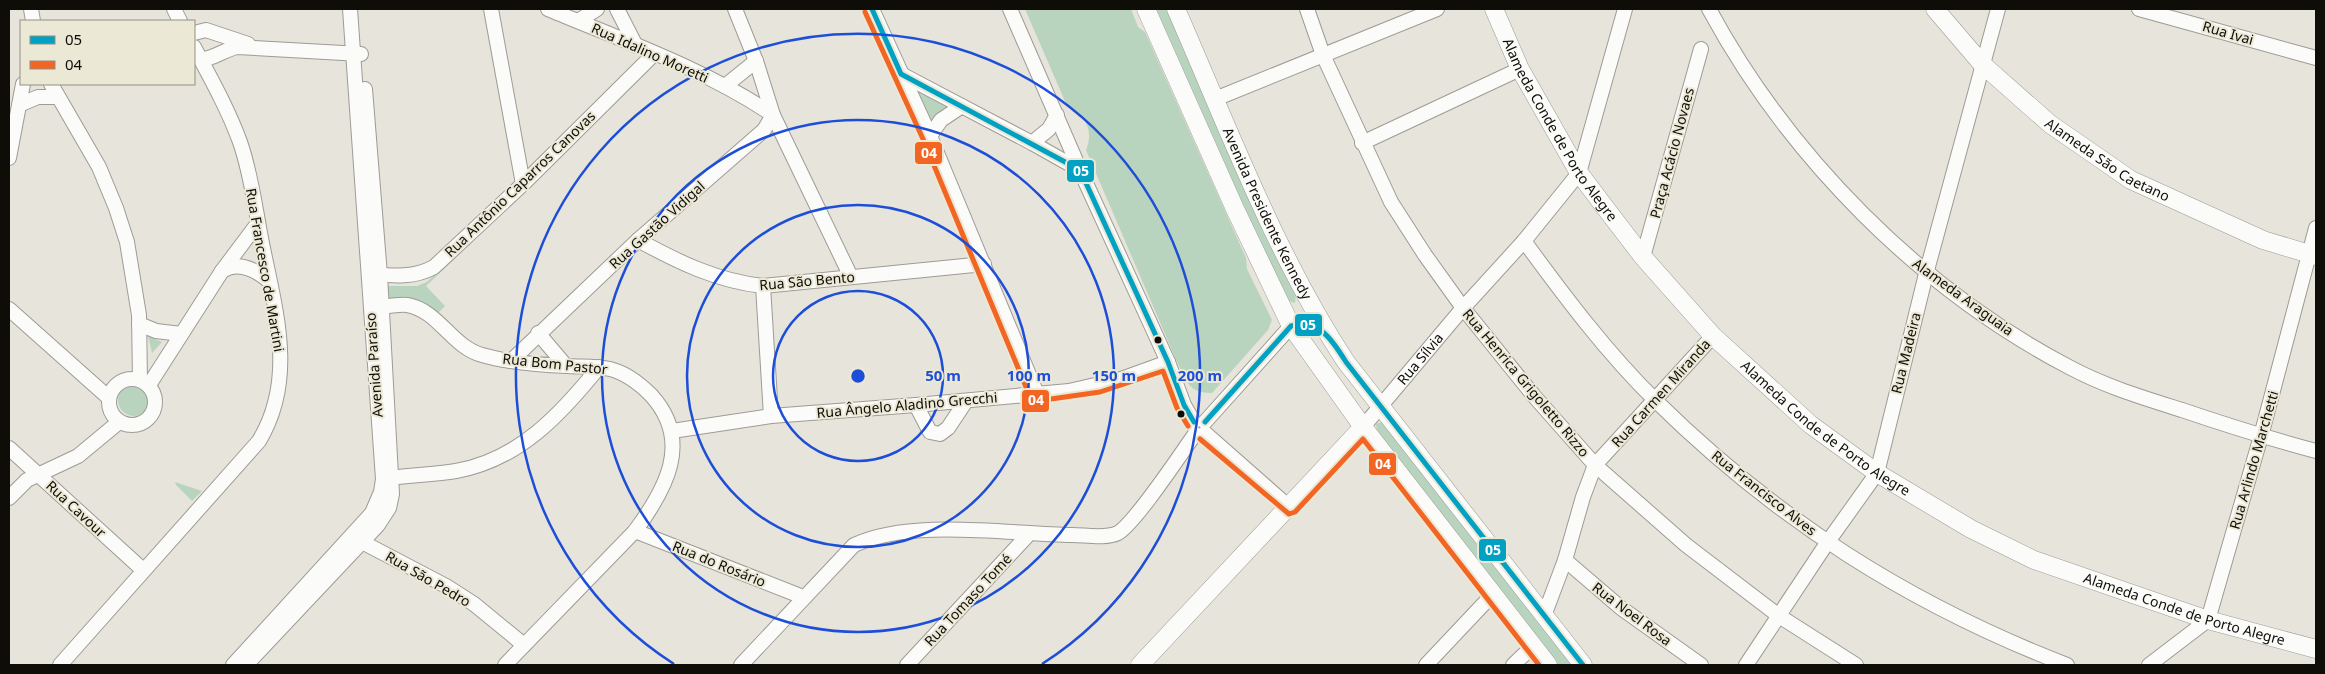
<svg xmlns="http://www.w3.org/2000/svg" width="2325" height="674" viewBox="0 0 2325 674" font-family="'Noto Sans',sans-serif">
  <rect width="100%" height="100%" fill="#e7e4db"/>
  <!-- green -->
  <g fill="#b9d4be">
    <path d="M1025,9h106l7,18 7,5 101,226 1,11 25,51 -4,10 -56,63c-24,0 -25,-12 -35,-31l-91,-212c8,-19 0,-36 -19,-44z"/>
    <path d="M1151,9h18l127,285 -1,9 -7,-2 -5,-6z"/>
    <path d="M911,82l42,23 -23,20z"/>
    <path d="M463,247l-1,5 -36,34 19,20 -7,7 -16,-9 -32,-4 -5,-8v-6h32l10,-4z"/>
    <path d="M148,336l14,6 -10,11z"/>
    <circle cx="134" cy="400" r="16"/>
    <path d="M1384,421l189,244h-15l-181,-233 -1,-8z"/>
    <path d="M175,482l27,9 -10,10 -16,-16z"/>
  </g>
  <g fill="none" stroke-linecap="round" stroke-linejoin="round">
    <!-- minor casing -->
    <g stroke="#9e9b95" stroke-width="16">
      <g id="minor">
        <path d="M31,9l2,12"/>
        <path d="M174,9l6,12"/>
        <path d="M491,9l32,175"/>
        <path d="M617,9l19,37"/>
        <path d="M735,9l21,52 17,54 78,162"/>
        <path d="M872,9l58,127 107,258"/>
        <path d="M1010,9l70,161 88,192 16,43 10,17"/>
        <path d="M1307,9l16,46 68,147 34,53 38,53 71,88 61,69 91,80 93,71 77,49"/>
        <path d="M1709,9c80,148 211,280 360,358 35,19 75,31 113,43 44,15 89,29 134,41"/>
        <path d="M2139,9l177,49"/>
        <path d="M578,21l19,-12"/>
        <path d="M194,33l12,-3 42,14"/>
        <path d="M200,59c9,2 26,-10 37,-12l124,7"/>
        <path d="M901,74l131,69 48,27"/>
        <path d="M51,84l48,83 17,41 11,34 12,73 1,65"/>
        <path d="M725,86l31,-25"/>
        <path d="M1215,99l222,-90"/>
        <path d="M19,105l19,-8h20"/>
        <path d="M930,136l11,-16 21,-14"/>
        <path d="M1032,143l17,-14 8,-14"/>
        <path d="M1362,143l158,-74"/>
        <path d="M9,158l14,-74"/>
        <path d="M638,240c40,22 79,41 125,46l221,-22"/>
        <path d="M1524,241c41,56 83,112 132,160 121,119 253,203 411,264"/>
        <path d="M1643,257l58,-208"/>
        <path d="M222,271c17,-11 34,-1 47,10"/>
        <path d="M371,274c23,2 43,4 63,-7l89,-83 131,-130"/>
        <path d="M763,286l8,130"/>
        <path d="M374,308c11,-1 22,-4 33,-3 31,5 45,42 75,50 27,8 58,10 86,11 14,1 28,0 42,3 16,4 30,15 41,26 42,46 15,94 -16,136l-130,134"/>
        <path d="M9,309l100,89"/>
        <path d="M139,324l17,7 25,3"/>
        <path d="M538,333l28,33"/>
        <path d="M511,361l127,-121 126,-110 9,-15c-66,-45 -151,-75 -225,-106"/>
        <circle cx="132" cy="402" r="23"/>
        <path d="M149,385l73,-114 36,-48"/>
        <path d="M916,405l14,27 10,2 8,-6 18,-27"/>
        <path d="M1205,422l86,-96"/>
        <path id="s1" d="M1363,427l100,-119 61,-67 55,-68 46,-164"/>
        <path d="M672,431l99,-15 145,-11 153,-14 52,-12 47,-17"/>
        <path d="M1205,433l84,74"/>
        <path d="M9,448l134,122"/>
        <path d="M383,479c24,-4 49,-4 73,-8 63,-11 105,-57 143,-104"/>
        <path d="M9,498l18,-18 51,-24 41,-34"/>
        <path d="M635,531l168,66"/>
        <path d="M356,537l6,5 84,44 28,18 50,41"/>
        <path d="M1565,560l56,48 80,57"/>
        <path d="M1544,616l21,-56 18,-63 12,-32 118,-129"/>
        <path d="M60,665l199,-224c39,-64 15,-135 2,-203 -6,-31 -10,-65 -21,-96 -12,-33 -30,-65 -46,-95"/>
        <path d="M233,665l139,-152 9,-21 2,-13 -33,-470"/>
        <path d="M246,665l132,-140 11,-17 3,-14 -12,-219 -15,-186"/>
        <path d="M741,665l113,-120c58,-27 154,-11 218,-10 13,0 34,4 46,-2 18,-11 62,-78 77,-99"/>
        <path d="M907,665l121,-130"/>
        <path d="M1426,665l67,-71"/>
        <path d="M1513,665l20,-19"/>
        <path d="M1746,665l81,-122 50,-70 49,-199 72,-265"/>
        <path d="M2149,665l59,-45 53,-184 55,-208"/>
      </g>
    </g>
    <!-- major casing -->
    <g stroke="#9e9b95" stroke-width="19">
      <g id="major">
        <path d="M1146,9l89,200 56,117 72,101 185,238"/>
        <path id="s2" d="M1176,9c51,116 100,247 170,353l237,303"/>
        <path id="s3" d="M1494,9l26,60 59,104 28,37 36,47 70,79 98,89 66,48 94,56 63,31 174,60 108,29"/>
        <path id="s4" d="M1935,9l47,55 68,60 81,56 132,60 53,16"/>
        <path d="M1140,665l223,-238"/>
      </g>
    </g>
    <!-- minor -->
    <use href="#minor" stroke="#fbfbfa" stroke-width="14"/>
    <!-- major -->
    <use href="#major" stroke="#fbfbfa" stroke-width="18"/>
    <!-- bus-1 casing -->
    <g stroke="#ece8d6" stroke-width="9">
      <g id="bus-1">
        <path d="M872,9l29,65 179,96 88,192 16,43 10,17"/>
        <path d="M1205,422l86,-96c28,-8 42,15 55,36l237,303"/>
      </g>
    </g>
    <!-- bus-2 casing -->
    <g stroke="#ece8d6" stroke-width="9">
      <g id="bus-2">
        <path d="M865,12l58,127 108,260 6,2 63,-9 63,-21 14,37 11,18"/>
        <path d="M1200,439l89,75 6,-2 68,-73 176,226"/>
      </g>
    </g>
    <!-- bus-1 -->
    <use href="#bus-1" stroke="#01a1c4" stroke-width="5"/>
    <!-- bus-2 -->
    <use href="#bus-2" stroke="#f26522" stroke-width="5"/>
  </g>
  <!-- distance rings -->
  <g fill="none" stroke="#1d4ed8" stroke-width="2.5">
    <circle cx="858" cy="376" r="85"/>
    <circle cx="858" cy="376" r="171"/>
    <circle cx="858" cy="376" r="256"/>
    <path d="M674 664A342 342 0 1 1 1042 664"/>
  </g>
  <!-- markers -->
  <g fill="#0e0d07" stroke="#ece8d6" stroke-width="2">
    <circle cx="1158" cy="340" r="4.5"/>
    <circle cx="1181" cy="414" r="4.5"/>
  </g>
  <g text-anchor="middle" stroke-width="4" stroke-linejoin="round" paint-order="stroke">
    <!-- street labels -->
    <g font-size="14" fill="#0e0d07" stroke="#ece8d6">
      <text transform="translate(2228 33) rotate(16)" y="5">Rua Ivai</text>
      <text transform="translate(650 53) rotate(24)" y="5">Rua Idalino Moretti</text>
      <text dy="5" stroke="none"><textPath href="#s3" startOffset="138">Alameda Conde de Porto Alegre</textPath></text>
      <text transform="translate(1672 153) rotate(-75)" y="5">Praça Acácio Novaes</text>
      <text dy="5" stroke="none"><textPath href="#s4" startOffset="231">Alameda São Caetano</textPath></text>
      <text transform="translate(520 184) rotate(-44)" y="5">Rua Antônio Caparros Canovas</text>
      <text dy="5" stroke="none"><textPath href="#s2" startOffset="224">Avenida Presidente Kennedy</textPath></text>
      <text transform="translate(657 225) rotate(-42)" y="5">Rua Gastão Vidigal</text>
      <text transform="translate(265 270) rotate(80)" y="5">Rua Francesco de Martini</text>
      <text transform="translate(807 281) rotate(-5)" y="5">Rua São Bento</text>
      <text transform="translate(1963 297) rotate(36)" y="5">Alameda Araguaia</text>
      <text transform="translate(1906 353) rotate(-76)" y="5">Rua Madeira</text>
      <text dy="5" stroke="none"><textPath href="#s1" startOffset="89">Rua Sílvia</textPath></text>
      <text transform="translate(555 364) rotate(6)" y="5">Rua Bom Pastor</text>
      <text transform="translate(374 365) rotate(-94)" y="5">Avenida Paraíso</text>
      <text transform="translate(1526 383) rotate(50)" y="5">Rua Henrica Grigoletto Rizzo</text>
      <text transform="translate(1661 393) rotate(-48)" y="5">Rua Carmen Miranda</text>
      <text transform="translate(907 405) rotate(-5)" y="5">Rua Ângelo Aladino Grecchi</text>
      <text dy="5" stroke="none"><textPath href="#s3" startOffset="542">Alameda Conde de Porto Alegre</textPath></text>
      <text transform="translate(2254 460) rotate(-74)" y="5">Rua Arlindo Marchetti</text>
      <text transform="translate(1764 493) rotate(38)" y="5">Rua Francisco Alves</text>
      <text transform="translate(76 509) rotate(43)" y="5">Rua Cavour</text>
      <text transform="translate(719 564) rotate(22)" y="5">Rua do Rosário</text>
      <text transform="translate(428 579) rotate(30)" y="5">Rua São Pedro</text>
      <text transform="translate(968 600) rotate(-47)" y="5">Rua Tomaso Tomé</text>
      <text dy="5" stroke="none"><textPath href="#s3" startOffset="948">Alameda Conde de Porto Alegre</textPath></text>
      <text transform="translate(1632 614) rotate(37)" y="5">Rua Noel Rosa</text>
    </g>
  </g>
  <circle cx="858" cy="376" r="8" fill="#1d4ed8" stroke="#ece8d6" stroke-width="2.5"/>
  <g font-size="15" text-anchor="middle" font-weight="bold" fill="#1d4ed8" stroke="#ece8d6" stroke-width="4" stroke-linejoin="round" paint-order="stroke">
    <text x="943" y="381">50 m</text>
    <text x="1029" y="381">100 m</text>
    <text x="1114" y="381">150 m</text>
    <text x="1200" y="381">200 m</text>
  </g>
  <g stroke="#ece8d6" stroke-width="2">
    <rect x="914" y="141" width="29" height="24" rx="5" fill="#f26522"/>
    <rect x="1066" y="159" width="29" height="24" rx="5" fill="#01a1c4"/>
    <rect x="1294" y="313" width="29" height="24" rx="5" fill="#01a1c4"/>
    <rect x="1021" y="389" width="29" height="24" rx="5" fill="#f26522"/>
    <rect x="1368" y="452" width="29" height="24" rx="5" fill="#f26522"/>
    <rect x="1478" y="538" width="29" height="24" rx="5" fill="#01a1c4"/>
  </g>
  <g font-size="14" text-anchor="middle" font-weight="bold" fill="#fff">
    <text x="929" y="158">04</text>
    <text x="1081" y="176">05</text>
    <text x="1308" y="330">05</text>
    <text x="1036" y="405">04</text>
    <text x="1383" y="469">04</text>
    <text x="1493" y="555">05</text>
  </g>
  <!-- border -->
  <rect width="2325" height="674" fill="none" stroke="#0e0d07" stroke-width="20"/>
  <!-- legend -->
  <rect x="20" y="20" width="175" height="65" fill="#ece8d6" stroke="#939083"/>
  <rect x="30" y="36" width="25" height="8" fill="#01a1c4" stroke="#939083"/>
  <text x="65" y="45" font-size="15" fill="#0e0d07">05</text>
  <rect x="30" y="61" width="25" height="8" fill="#f26522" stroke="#939083"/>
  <text x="65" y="70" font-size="15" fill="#0e0d07">04</text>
</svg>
